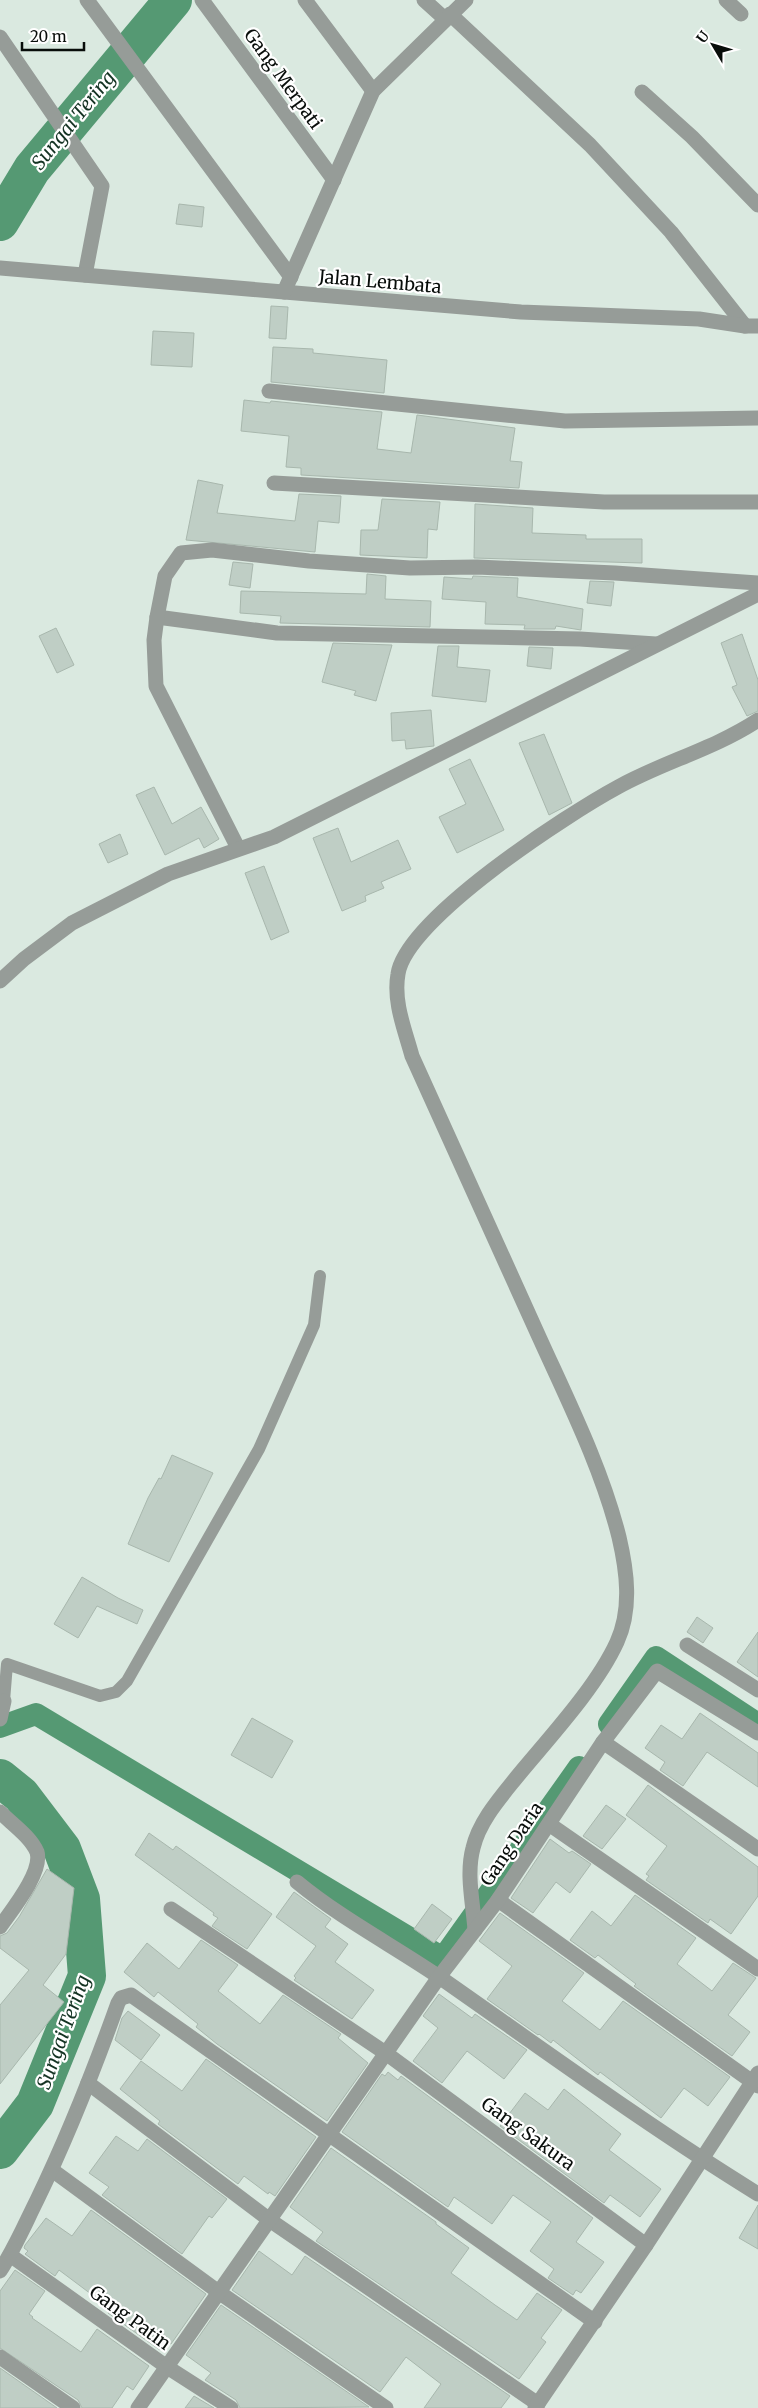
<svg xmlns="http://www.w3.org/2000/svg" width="758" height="2408" viewBox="0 0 758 2408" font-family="Merriweather,serif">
  <rect width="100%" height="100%" fill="#dae9e0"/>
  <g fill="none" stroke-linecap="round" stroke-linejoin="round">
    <!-- canal -->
    <g stroke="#559973" stroke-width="22">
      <path d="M609,1724l47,-67 102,67"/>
      <path d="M0,1727l36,-13 407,244 136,-191"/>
    </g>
    <!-- river -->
    <g stroke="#559973" stroke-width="38">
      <path d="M0,222l32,-53 141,-169"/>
      <path d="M0,1778l21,17 41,54 19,50 6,77 -52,128 -35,46"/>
    </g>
  </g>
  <!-- building -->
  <g fill="#bfcec5" stroke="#a8b7ad">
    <path d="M179,204l25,3 -2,20 -26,-3z"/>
    <path d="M271,306l17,1 -2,32 -17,-1z"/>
    <path d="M153,331l41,2 -2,34 -41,-2z"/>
    <path d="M273,347l40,2v4l74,7 -3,33 -113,-11z"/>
    <path d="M244,400l26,3 1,-2 111,11 -5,37 34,4 6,-38 98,13 -5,33 12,1 -3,26 -218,-13v-7l-15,-1 3,-31 -48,-5z"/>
    <path d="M198,480l25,5 -6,28 78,8 4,-27 42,2 -2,27 -21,-2 -3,31 -129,-12z"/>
    <path d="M382,499l58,3 -3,28 -9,-1 -1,29 -67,-3 1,-25h17z"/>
    <path d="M475,504l58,4 -1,25 54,2v4h56v24l-168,-5z"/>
    <path d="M233,562l20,2 -3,24 -21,-3z"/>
    <path d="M367,574l19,2 -1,23 46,2 -1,26 -150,-4 1,-7 -41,-3 1,-22 125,3z"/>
    <path d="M473,576l45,2 -1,19 66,12 -2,21 -25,-4 -1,3h-31l1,-4 -40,-1 1,-22 -44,-3 2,-22 28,2z"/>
    <path d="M590,581l24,1 -3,24 -24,-3z"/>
    <path d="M56,628l18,37 -17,8 -18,-37z"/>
    <path d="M742,634l16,46v31l-11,5 -15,-29 5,-2 -16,-42z"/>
    <path d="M333,643l59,2 -16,56 -22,-6 2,-4 -34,-9z"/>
    <path d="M438,646h21l-2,21 33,3 -4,32 -54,-6z"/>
    <path d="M529,647l24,1 -2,21 -24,-3z"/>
    <path d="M431,710l3,36 -28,3 -1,-9 -13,1 -1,-28z"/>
    <path d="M544,734l28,69 -23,12 -30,-72z"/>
    <path d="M470,759l34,71 -47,23 -18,-36 27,-13 -17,-35z"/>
    <path d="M154,787l18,37 29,-17 18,32 -15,9 -5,-10 -34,17 -29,-60z"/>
    <path d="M338,828l13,34 47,-22 13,29 -30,13 3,6 -19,8 1,5 -24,10 -29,-73z"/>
    <path d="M120,834l8,20 -20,9 -9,-19z"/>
    <path d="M264,866l25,66 -18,8 -26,-67z"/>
    <path d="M172,1455l41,18 -44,89 -41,-18 20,-46 11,-20 2,1z"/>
    <path d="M82,1577l36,21 25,12 -6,14 -40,-18 -19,32 -24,-14z"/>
    <path d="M697,1617l16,11 -10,15 -16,-11z"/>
    <path d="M758,1632v45l-21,-15z"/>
    <path d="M700,1713l58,40v34l-51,-35 -24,34 -23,-16 5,-8 -20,-14 16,-23 21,14z"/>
    <path d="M252,1718l41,23 -21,37 -41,-23z"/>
    <path d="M648,1785l110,82v29l-27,38 -21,-15 -2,4 -62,-43 3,-4 -3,-2 21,-28 -41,-31z"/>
    <path d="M606,1805l20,14 -24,30 -19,-13z"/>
    <path d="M149,1833l24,17 3,-4 96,68 -25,35 -35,-23 6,-8 -5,-3 1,-2 -79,-58z"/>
    <path d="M550,1839l19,14 3,-2 19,13 -21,29 -14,-11 -23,31 -22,-15z"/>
    <path d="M47,1869l27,19 -8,66 -23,31 21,17 -64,82v-79l29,-35 -29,-22v-12l7,-3 12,-16z"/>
    <path d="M294,1892l37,27 -6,8 23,17 -13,18 39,28 -22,29 -58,-39 2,-2 -2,-2 22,-30 -40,-29z"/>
    <path d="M635,1895l61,43 -19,26 35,27 21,-28 23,15 -28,37 22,17 -18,24 -98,-70 2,-2 -38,-29 -3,3 -25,-18 22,-29 19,15z"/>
    <path d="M432,1904l20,15 -18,24 -20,-14z"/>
    <path d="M500,1913l84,60 -22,28 38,29 23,-29 107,76 -22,29 -24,-18 -23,30 -61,-46 -2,3 -45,-35 -2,3 -12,-9 -1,1 -51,-36 25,-33 -33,-25z"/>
    <path d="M201,1940l37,25 -20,26 42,33 23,-29 58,39 -3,4 30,25 -41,58 -110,-77 -21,-17 2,-3 -40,-32 -4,5 -30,-25 23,-29 32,26z"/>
    <path d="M439,1994l33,24 3,-4 52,36 -23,29 -37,-28 -25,32 -29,-22 25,-33 -15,-12z"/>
    <path d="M128,2011l32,24 -19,25 -26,-20 7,-22z"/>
    <path d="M206,2059l110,78 -41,59 -6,-4 -1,2 -24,-18 -6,8 -80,-60 2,-3 -40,-32 21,-28 41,30z"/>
    <path d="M388,2072l10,8 3,-4 192,142 -17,24 28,20 -23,31 -5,-3 -3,5 -25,-17 6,-9 -24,-18 21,-29 -38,-27 -21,29 -38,-27 -6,10 -106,-75 40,-58 3,2z"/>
    <path d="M564,2089l57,45 -12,16 52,39 -21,28 -30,-22 -6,8 -104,-77 25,-33 23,17z"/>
    <path d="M116,2136l22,15 9,-12 80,60 -15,19 -3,-2 -27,38 -80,-59 7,-8 -20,-14z"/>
    <path d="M331,2148l105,74v2l33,24 -18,25 44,32 22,15 20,-27 25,17 -21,28 5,4 -27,37 -203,-138 7,-9 -33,-25z"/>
    <path d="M758,2205v44l-19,-11z"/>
    <path d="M91,2210l115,84 -35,50 -2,-1 -3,5 -3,-2 -3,4 -52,-37 3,-4 -52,-39 -4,6 -30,-22 3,-3 -4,-3 1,-3 21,-27 26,18z"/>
    <path d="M259,2251l33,24 13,-19 205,140 -9,12h-77l17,-24 -35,-27 -26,35 -148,-102z"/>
    <path d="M15,2270l30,21 -16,23 4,3 -1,1 49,34 16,-23 52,37 -16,24 -6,-4 -15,22h-30l-4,-8 -78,-52v-57z"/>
    <path d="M221,2305l148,102 -129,1 -4,-8 -31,-20 6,-7 -25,-18z"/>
    <path d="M0,2368l57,40h-57z"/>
    <path d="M194,2396l20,12h-29z"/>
  </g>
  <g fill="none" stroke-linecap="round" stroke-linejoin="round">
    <!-- service -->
    <path stroke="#969c98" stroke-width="12" d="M4,1701l3,-37 93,32 16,-4 11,-11 132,-232 55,-124 6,-49"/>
    <!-- minor -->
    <g stroke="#969c98" stroke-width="15">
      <path d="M87,0l204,277"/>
      <path d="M202,0l132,180"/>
      <path d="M305,0l68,91"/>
      <path d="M424,0l21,19"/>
      <path d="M726,0l15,14"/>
      <path d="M450,14l140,131 81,87 74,94"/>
      <path d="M0,37l102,149 -17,89"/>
      <path d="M642,92l50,45 66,68"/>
      <path d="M0,268l521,44 178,7 46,7h13"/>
      <path d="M284,292l89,-201 93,-91"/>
      <path d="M269,391l296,30 193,-3"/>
      <path d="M274,483l330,19h154"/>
      <path d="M157,617l120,16 303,6 76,5"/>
      <path d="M238,848l-82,-162 -2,-46 3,-23 8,-41 16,-23 31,-3 97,11 101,7 67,-1 138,6 143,10"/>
      <path d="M0,981l24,-22 48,-36 96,-49 106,-37 484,-243"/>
      <path d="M687,1645l71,45"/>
      <path d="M0,1719l4,-18"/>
      <path d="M603,1742l155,107"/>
      <path d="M0,1812c11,11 31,25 37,40 6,20 -26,59 -37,75"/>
      <path d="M549,1824l209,145"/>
      <path d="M297,1882c46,38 99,65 148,99 103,72 206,147 313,213"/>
      <path d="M498,1900l260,186"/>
      <path d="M171,1909l216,145 259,191"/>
      <path d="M475,1930c-2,-27 -9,-56 -2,-82 6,-26 26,-49 43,-70 32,-39 80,-90 101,-136 15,-33 10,-71 2,-105 -17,-68 -50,-134 -79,-198 -42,-95 -85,-189 -128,-283 -7,-26 -19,-54 -14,-82 8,-55 170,-160 220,-187 45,-25 96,-38 140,-67"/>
      <path d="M88,2083l183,138 267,183"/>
      <path d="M52,2170l168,123 166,115"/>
      <path d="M10,2255l157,112 64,41"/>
      <path d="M0,2271c15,-23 25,-47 37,-71 31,-64 57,-130 81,-197l3,-5 10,-3 464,327"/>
      <path d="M0,2357l73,51"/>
      <path d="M138,2408l301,-431 59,-77 105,-158 54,-71 101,62"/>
      <path d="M535,2408l111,-163 112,-172"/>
    </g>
  </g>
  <g text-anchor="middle" stroke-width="4.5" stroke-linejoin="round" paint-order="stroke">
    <!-- street labels -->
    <g font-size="18" fill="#080d0a" stroke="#fff">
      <text transform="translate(283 79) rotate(54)" y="6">Gang Merpati</text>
      <text transform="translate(380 282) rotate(5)" y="6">Jalan Lembata</text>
      <text transform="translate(512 1844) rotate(-56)" y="6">Gang Daria</text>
      <text transform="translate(528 2134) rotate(36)" y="6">Gang Sakura</text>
      <text transform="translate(130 2318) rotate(36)" y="6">Gang Patin</text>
    </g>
    <!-- water labels -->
    <g font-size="19" font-style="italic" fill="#143323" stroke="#fff">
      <text transform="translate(73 120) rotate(-51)" y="7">Sungai Tering</text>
      <text transform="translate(63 2032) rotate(-70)" y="7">Sungai Tering</text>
    </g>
  </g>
  <!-- north arrow -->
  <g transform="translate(713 45) rotate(308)" stroke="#ffffff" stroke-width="4" paint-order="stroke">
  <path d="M0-4L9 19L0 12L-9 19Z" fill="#080d0a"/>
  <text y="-8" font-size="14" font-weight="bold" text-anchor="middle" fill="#080d0a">U</text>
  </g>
  <!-- scale -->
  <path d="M22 42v8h62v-8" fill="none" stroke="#080d0a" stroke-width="2.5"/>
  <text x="30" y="42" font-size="15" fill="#080d0a" stroke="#ffffff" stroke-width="4" paint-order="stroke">20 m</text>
</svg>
